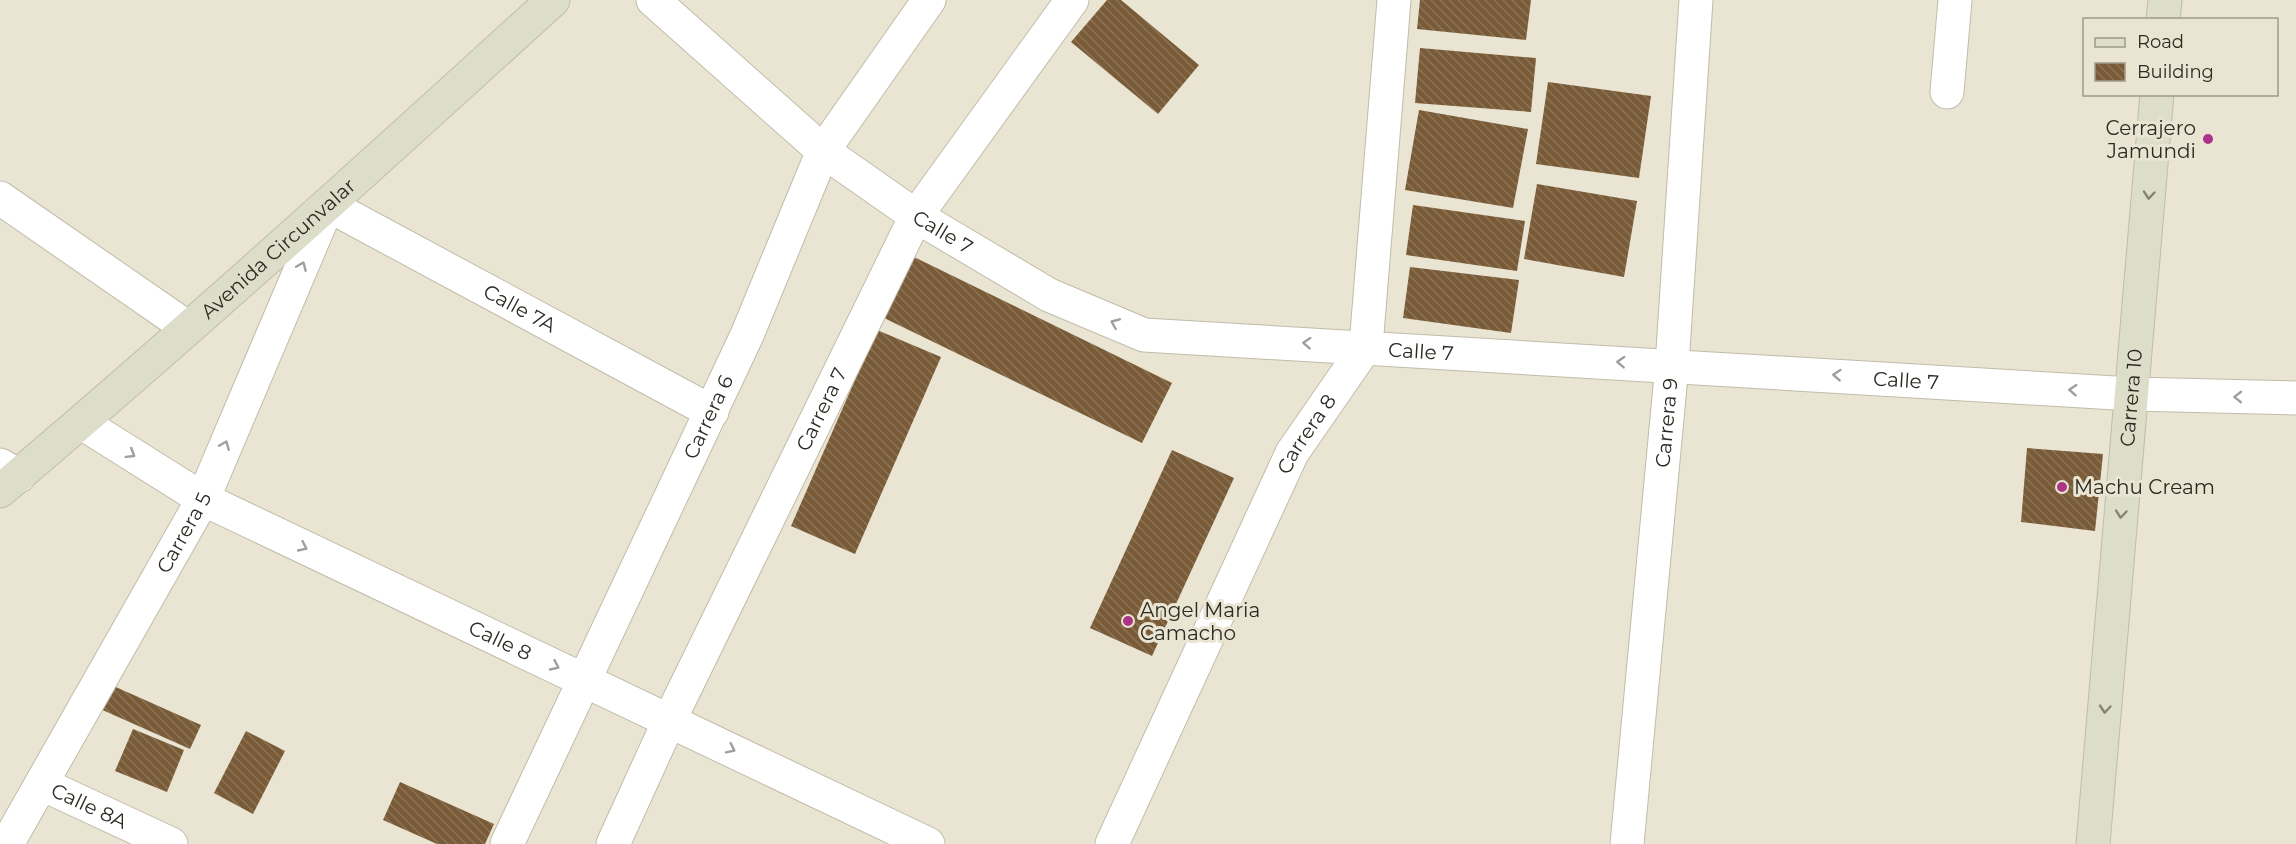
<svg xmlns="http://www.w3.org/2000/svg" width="2296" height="844" viewBox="0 0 2296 844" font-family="Montserrat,sans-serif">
  <defs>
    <pattern id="building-back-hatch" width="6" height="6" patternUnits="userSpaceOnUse" patternTransform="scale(1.5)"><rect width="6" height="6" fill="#795b37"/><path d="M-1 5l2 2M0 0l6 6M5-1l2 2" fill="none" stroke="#8b7458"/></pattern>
  </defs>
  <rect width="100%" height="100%" fill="#eae4d2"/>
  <!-- building -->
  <g fill="url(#building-back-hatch)">
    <path d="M1107,0h14l78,65 -41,49 -87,-72z"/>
    <path d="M1420,0h111l-5,40 -109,-11z"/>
    <path d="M1420,48l116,10 -5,54 -116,-9z"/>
    <path d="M1548,82l103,14 -12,82 -103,-14z"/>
    <path d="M1419,110l109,19 -15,79 -108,-18z"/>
    <path d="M1537,184l100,17 -13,76 -100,-18z"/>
    <path d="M1413,205l112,16 -8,50 -111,-16z"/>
    <path d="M914,257l258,126 -30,60 -258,-125z"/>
    <path d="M1410,267l109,13 -8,53 -108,-15z"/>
    <path d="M877,330l64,27 -86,197 -64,-28z"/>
    <path d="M2027,448l76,6 -8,77 -74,-9z"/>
    <path d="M1172,450l62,28 -82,178 -62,-28z"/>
    <path d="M109,684l92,41 -11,24 -92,-41z"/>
    <path d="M133,729l51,21 -17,42 -52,-21z"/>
    <path d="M246,731l39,20 -32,63 -39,-21z"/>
    <path d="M400,782l94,42 -9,20h-48l-54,-24z"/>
  </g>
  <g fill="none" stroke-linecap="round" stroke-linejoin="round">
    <!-- minor casing -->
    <g stroke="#c1bcaa" stroke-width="35">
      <g id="minor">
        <path id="s1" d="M653,0l170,151 93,65 133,79 95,40 988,59 164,4"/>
        <path d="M1947,92l8,-92"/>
        <path d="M0,198l188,130"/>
        <path id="s2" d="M82,423l121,76 725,345"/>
        <path d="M0,465l19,11"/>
        <path id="s3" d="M42,784l129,60"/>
        <path id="s4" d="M7,844l196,-345 125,-294 384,207"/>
        <path id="s5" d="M507,844l240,-509 76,-184 106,-151"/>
        <path id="s6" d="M613,844l57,-125 246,-503 156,-216"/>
        <path id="s7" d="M1112,844l180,-391 74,-107 28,-346"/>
        <path id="s8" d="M1627,844l45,-479 24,-365"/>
      </g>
    </g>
    <!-- secondary casing -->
    <g stroke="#c1bcaa" stroke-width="35">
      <g id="secondary">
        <path d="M2163,20l2,-20"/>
        <path id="s9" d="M0,491c188,-159 371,-325 553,-491"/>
        <path id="s10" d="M2093,844l64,-750"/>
      </g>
    </g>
    <!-- minor -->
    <use href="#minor" stroke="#fff" stroke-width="33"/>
    <!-- secondary -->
    <use href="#secondary" stroke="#dcdeca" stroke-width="33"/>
  </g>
  <!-- one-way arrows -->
  <defs><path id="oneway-chevron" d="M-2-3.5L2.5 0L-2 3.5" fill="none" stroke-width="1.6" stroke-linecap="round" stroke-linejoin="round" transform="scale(1.5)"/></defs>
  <g stroke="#848476">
    <use href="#oneway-chevron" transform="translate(2149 195) rotate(95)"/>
    <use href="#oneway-chevron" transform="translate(2121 514) rotate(95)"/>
    <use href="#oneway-chevron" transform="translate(2105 709) rotate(95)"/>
  </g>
  <g stroke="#a09f9c">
    <use href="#oneway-chevron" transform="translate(302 266) rotate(-67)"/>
    <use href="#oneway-chevron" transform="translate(1115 323) rotate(-157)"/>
    <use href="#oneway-chevron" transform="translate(1307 343) rotate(-177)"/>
    <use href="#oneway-chevron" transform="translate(1621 362) rotate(-177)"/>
    <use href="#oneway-chevron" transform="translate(1837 375) rotate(-176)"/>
    <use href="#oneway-chevron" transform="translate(2073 390) rotate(-176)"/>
    <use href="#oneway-chevron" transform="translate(2238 397) rotate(-179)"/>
    <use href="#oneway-chevron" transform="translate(225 445) rotate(-67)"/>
    <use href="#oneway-chevron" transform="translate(131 454) rotate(32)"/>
    <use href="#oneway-chevron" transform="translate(303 547) rotate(25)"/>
    <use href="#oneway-chevron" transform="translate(555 666) rotate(25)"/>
    <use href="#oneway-chevron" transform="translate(731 749) rotate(26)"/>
  </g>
  <!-- markers -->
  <g fill="#ad3386" stroke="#eae4d2" stroke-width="2">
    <circle cx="2208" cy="139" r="6"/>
    <circle cx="2062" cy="487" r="6"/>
    <circle cx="1128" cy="621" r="6"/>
  </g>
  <g text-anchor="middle" stroke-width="6" stroke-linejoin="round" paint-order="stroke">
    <!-- poi labels -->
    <g font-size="20" fill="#2c2a23" stroke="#eae4d2" text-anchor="start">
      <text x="2196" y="135" text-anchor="end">Cerrajero<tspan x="2196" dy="23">Jamundi</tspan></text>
      <text x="2074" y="494">Machu Cream</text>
      <text x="1140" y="617">Angel Maria<tspan x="1140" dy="23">Camacho</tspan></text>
    </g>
    <!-- street labels -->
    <g font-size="20" fill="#2c2a23" stroke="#eae4d2">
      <text dy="7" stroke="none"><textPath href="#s1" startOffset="372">Calle 7</textPath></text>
      <text dy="7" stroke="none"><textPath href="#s9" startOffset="369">Avenida Circunvalar</textPath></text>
      <text dy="7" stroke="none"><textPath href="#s4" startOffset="934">Calle 7A</textPath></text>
      <text dy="7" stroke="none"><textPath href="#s1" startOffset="876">Calle 7</textPath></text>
      <text dy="7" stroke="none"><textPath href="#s1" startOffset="1362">Calle 7</textPath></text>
      <text dy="7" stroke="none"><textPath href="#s10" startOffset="448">Carrera 10</textPath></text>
      <text dy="7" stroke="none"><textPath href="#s6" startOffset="482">Carrera 7</textPath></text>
      <text dy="7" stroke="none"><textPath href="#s5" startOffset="472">Carrera 6</textPath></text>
      <text dy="7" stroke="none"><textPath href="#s8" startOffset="423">Carrera 9</textPath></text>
      <text dy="7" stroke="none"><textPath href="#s7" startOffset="454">Carrera 8</textPath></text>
      <text dy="7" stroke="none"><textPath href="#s4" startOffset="358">Carrera 5</textPath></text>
      <text dy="7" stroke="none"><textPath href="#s2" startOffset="472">Calle 8</textPath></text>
      <text dy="7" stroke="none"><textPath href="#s3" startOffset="52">Calle 8A</textPath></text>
    </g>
  </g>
  <!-- legend -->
  <rect x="2083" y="18" width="195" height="78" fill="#eae4d2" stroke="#9e9a8c" stroke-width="1.5"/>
  <rect x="2095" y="38" width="30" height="9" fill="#dcdeca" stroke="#9e9a8c" stroke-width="1.5"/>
  <text x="2137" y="48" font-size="18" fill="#2c2a23">Road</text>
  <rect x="2095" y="63" width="30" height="18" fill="url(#building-back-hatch)" stroke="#9e9a8c" stroke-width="1.5"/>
  <text x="2137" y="78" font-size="18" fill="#2c2a23">Building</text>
</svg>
